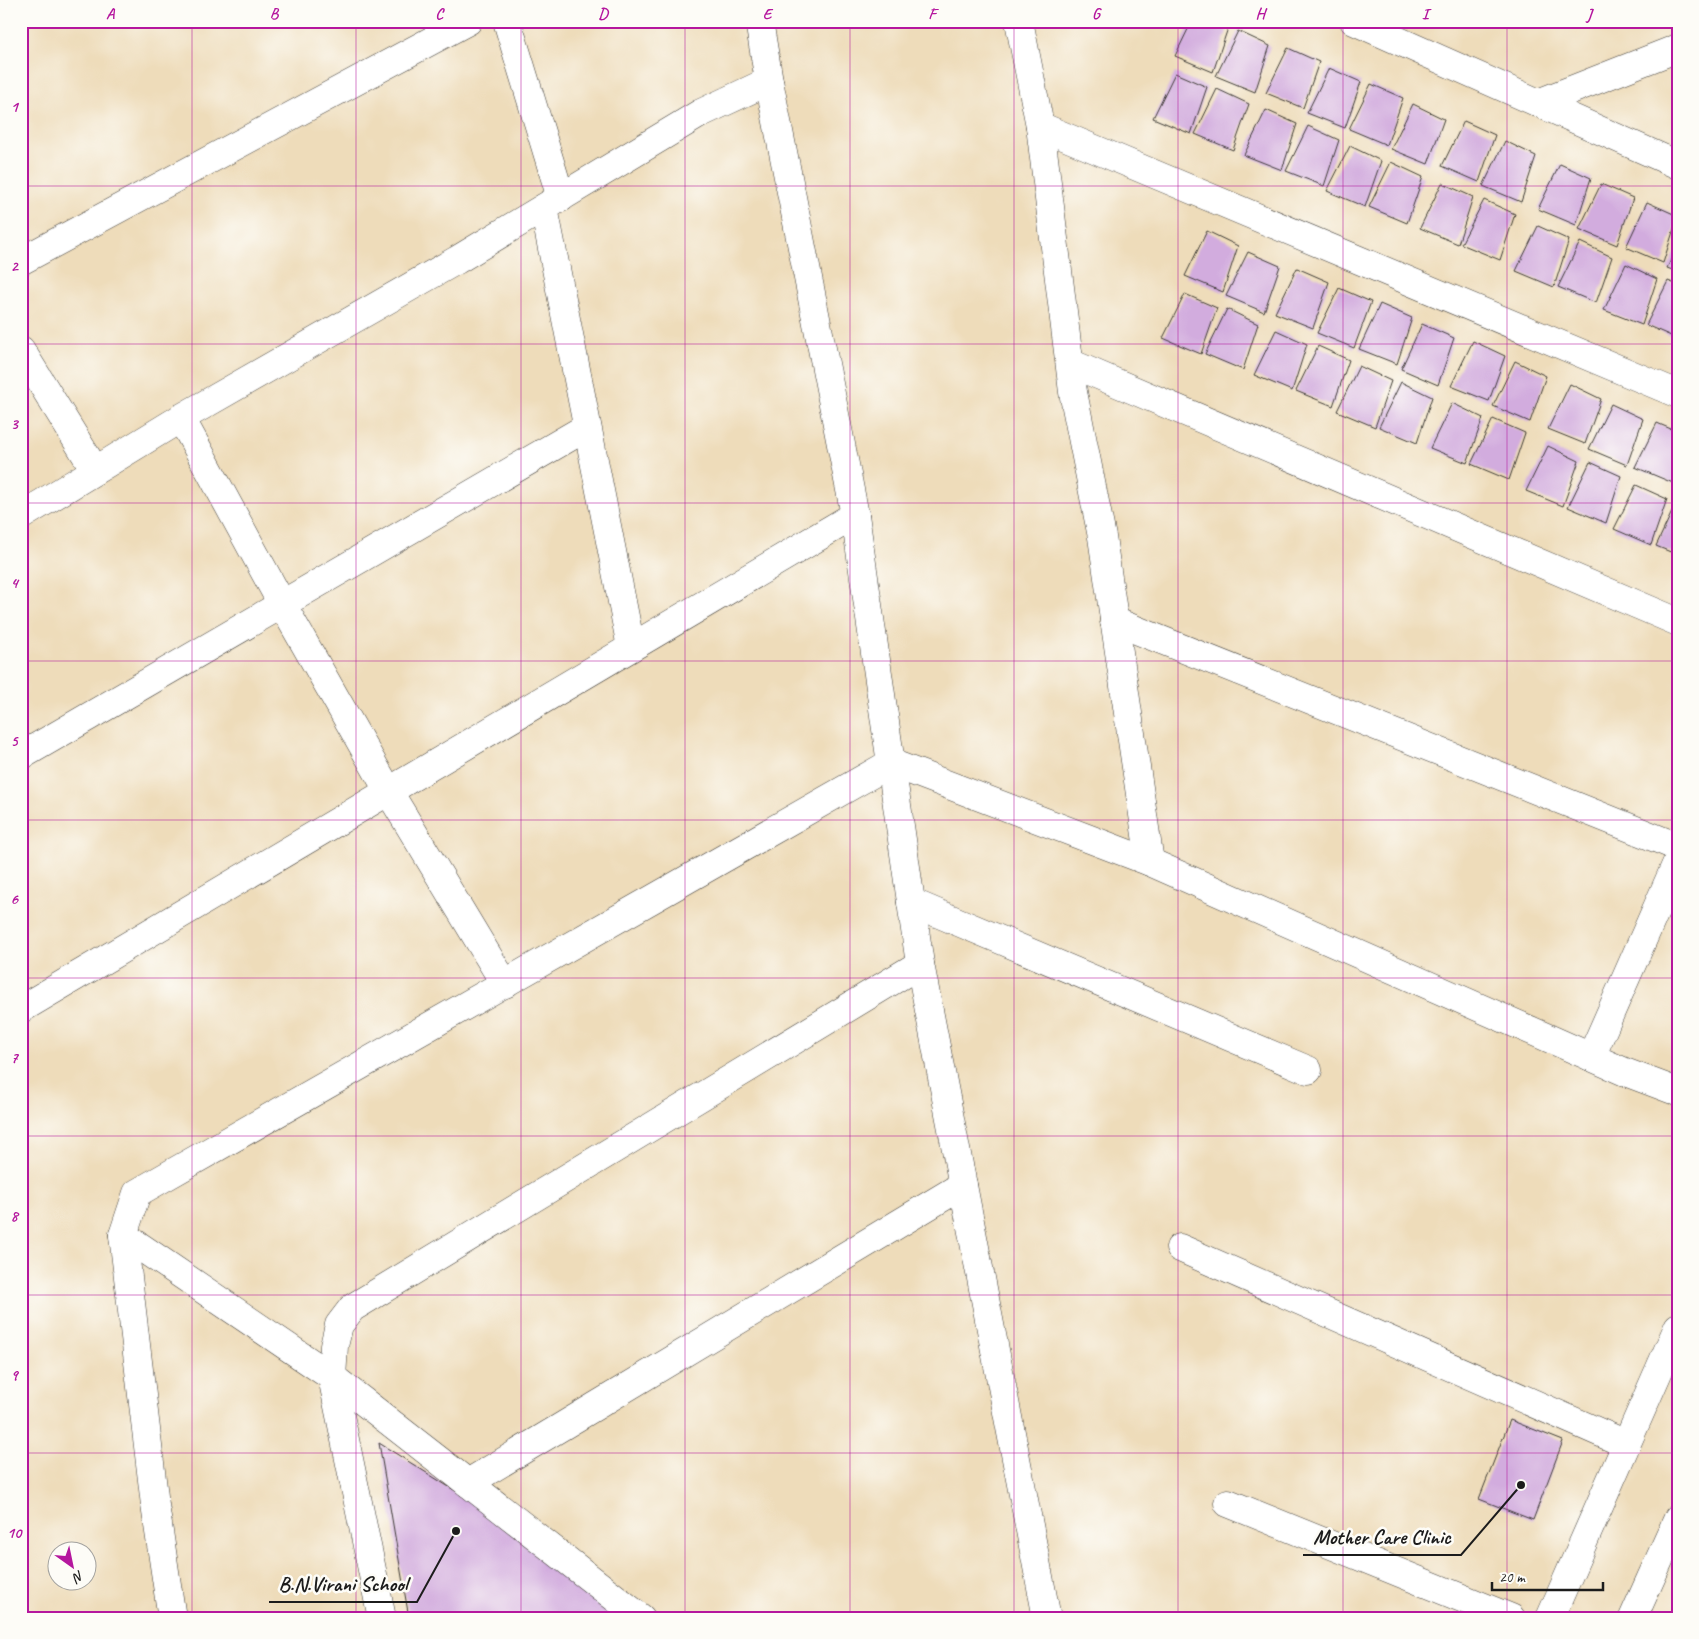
<svg xmlns="http://www.w3.org/2000/svg" width="1699" height="1639" viewBox="0 0 1699 1639" font-family="Caveat,sans-serif">
  <rect width="100%" height="100%" fill="#fdfcf7"/>
  <filter id="ink" filterUnits="userSpaceOnUse"><feTurbulence type="fractalNoise" baseFrequency=".02" numOctaves="2"/><feDisplacementMap in="SourceGraphic" scale="10" xChannelSelector="R" yChannelSelector="G"/><feConvolveMatrix kernelMatrix="1 2 1 2 8 2 1 2 1" color-interpolation-filters="sRGB"/></filter>
  <filter id="wash" filterUnits="userSpaceOnUse"><feTurbulence type="fractalNoise" baseFrequency=".0096" numOctaves="4" result="noise"/><feDisplacementMap in="SourceGraphic" scale="20" xChannelSelector="R" yChannelSelector="G"/><feGaussianBlur stdDeviation="1.12" result="paint"/><feColorMatrix in="noise" values="0 0 0 0 0 0 0 0 0 0 0 0 0 0 0 0 0 1.4 0 .05"/><feComposite in="paint" operator="in"/></filter>
  <g filter="url(#wash)">
    <rect width="100%" height="100%" fill="#eedcba"/>
    <g id="blocks">
      <!-- building -->
      <g fill="#d2acde">
        <path d="M1192,21h28l9,4 -16,47 -38,-16z"/>
        <path d="M1238,31l32,15 -15,46 -39,-16z"/>
        <path d="M1288,48l31,14 -16,46 -37,-15z"/>
        <path d="M1329,68l32,14 -16,46 -38,-15z"/>
        <path d="M1175,73l32,14 -16,47 -38,-16z"/>
        <path d="M1371,84l32,14 -16,47 -38,-16z"/>
        <path d="M1217,89l32,15 -16,46 -38,-16z"/>
        <path d="M1413,104l31,15 -16,45 -37,-15z"/>
        <path d="M1266,110l31,14 -15,46 -38,-15z"/>
        <path d="M1464,121l31,14 -16,47 -37,-16z"/>
        <path d="M1308,126l31,14 -15,46 -38,-15z"/>
        <path d="M1505,141l31,15 -15,46 -38,-16z"/>
        <path d="M1350,146l31,15 -16,46 -38,-16z"/>
        <path d="M1391,162l32,15 -16,46 -38,-16z"/>
        <path d="M1560,164l31,14 -15,47 -38,-16z"/>
        <path d="M1442,183l31,14 -15,47 -38,-16z"/>
        <path d="M1601,184l32,14 -16,47 -38,-16z"/>
        <path d="M1484,200l31,14 -15,46 -39,-16z"/>
        <path d="M1647,202l31,14 -15,47 -37,-16z"/>
        <path d="M1538,226l31,14 -15,47 -38,-16z"/>
        <path d="M1207,231l31,15 -15,46 -38,-16z"/>
        <path d="M1580,242l32,15 -16,46 -38,-16z"/>
        <path d="M1678,246v26l-11,-4z"/>
        <path d="M1248,252l32,14 -16,46 -38,-16z"/>
        <path d="M1626,264l31,15 -15,46 -38,-15z"/>
        <path d="M1297,268l32,14 -16,46 -38,-15z"/>
        <path d="M1668,281l10,4v54l-32,-14z"/>
        <path d="M1339,288l32,14 -17,46 -37,-15z"/>
        <path d="M1185,294l32,14 -16,46 -38,-16z"/>
        <path d="M1380,304l32,14 -15,46 -38,-15z"/>
        <path d="M1227,309l31,15 -15,46 -38,-16z"/>
        <path d="M1422,324l32,14 -16,47 -37,-16z"/>
        <path d="M1276,330l31,14 -15,47 -38,-16z"/>
        <path d="M1473,341l32,15 -16,45 -38,-15z"/>
        <path d="M1318,346l31,14 -16,46 -37,-15z"/>
        <path d="M1515,361l31,15 -16,46 -37,-16z"/>
        <path d="M1359,366l32,15 -16,46 -38,-16z"/>
        <path d="M1401,382l31,15 -15,46 -38,-16z"/>
        <path d="M1570,384l31,15 -16,45 -37,-15z"/>
        <path d="M1452,403l31,15 -16,45 -37,-15z"/>
        <path d="M1611,404l32,15 -16,46 -38,-16z"/>
        <path d="M1493,419l32,14 -16,47 -38,-16z"/>
        <path d="M1657,423l21,9v37l-5,14 -38,-16z"/>
        <path d="M1548,446l31,15 -16,45 -37,-15z"/>
        <path d="M1590,462l31,14 -15,47 -38,-16z"/>
        <path d="M1636,485l31,14 -16,46 -37,-16z"/>
        <path d="M1678,499v56l-22,-9z"/>
        <path d="M1510,1420l53,21 -30,79 -54,-21z"/>
        <path d="M379,1443l279,175h-249z"/>
      </g>
    </g>
  </g>
  <g filter="url(#ink)">
    <use href="#blocks" fill-opacity="0" stroke="#3c3934" stroke-width="1"/>
    <g fill="none" stroke-linecap="round" stroke-linejoin="round">
      <!-- minor casing -->
      <g stroke="#3c3934" stroke-width="29">
        <g id="minor">
          <path d="M507,21l54,177"/>
          <path d="M1019,21l21,105 33,266 29,145 48,325"/>
          <path d="M1354,21l324,144"/>
          <path d="M769,81l86,434 65,449 127,654"/>
          <path d="M1538,103l140,-55"/>
          <path d="M1040,126l638,268"/>
          <path d="M544,208l87,439"/>
          <path d="M21,261l447,-240"/>
          <path d="M21,350l74,120"/>
          <path d="M1070,363l608,259"/>
          <path d="M181,418l101,186 107,188 116,192"/>
          <path d="M21,516l160,-98 276,-158 244,-147 68,-32 -10,-60"/>
          <path d="M1114,621l564,226"/>
          <path d="M21,756l566,-329"/>
          <path d="M911,902l397,168"/>
          <path d="M21,1009l834,-494"/>
          <path d="M1591,1057l87,-197"/>
          <path d="M123,1235l209,142 309,241"/>
          <path d="M1180,1248l446,196"/>
          <path d="M468,1483l495,-298"/>
          <path d="M1228,1503l283,115"/>
          <path d="M172,1618l-17,-113 -32,-270 14,-42 754,-430 259,99 475,210 53,20"/>
          <path d="M382,1618l-50,-241 2,-31 5,-21 13,-17 568,-344"/>
        </g>
      </g>
      <!-- tertiary casing -->
      <g stroke="#3c3934" stroke-width="29">
        <g id="tertiary">
          <path d="M1550,1618l128,-291"/>
          <path d="M1633,1618l45,-100"/>
        </g>
      </g>
      <!-- minor -->
      <use href="#minor" stroke="#fff" stroke-width="28"/>
      <!-- tertiary -->
      <use href="#tertiary" stroke="#fff" stroke-width="28"/>
    </g>
  </g>
  <!-- grid -->
  <path fill="none" stroke="#b5179e" stroke-width="1" stroke-opacity="0.55" d="M192,21v1597M356,21v1597M521,21v1597M685,21v1597M850,21v1597M1014,21v1597M1178,21v1597M1343,21v1597M1507,21v1597M21,186h1657M21,344h1657M21,503h1657M21,661h1657M21,820h1657M21,978h1657M21,1136h1657M21,1295h1657M21,1453h1657"/>
  <!-- callouts -->
  <path fill="none" stroke="#1c1c1c" stroke-width="2" d="M1521 1485L1461 1555H1303M456 1531L417 1602H269"/>
  <g fill="#1c1c1c" stroke="#fdfcf7" stroke-width="2">
    <circle cx="1521" cy="1485" r="5"/>
    <circle cx="456" cy="1531" r="5"/>
  </g>
  <g font-size="21" text-anchor="middle" font-weight="bold" fill="#1c1c1c" stroke="#fdfcf7" stroke-width="5" stroke-linejoin="round" paint-order="stroke">
    <text x="1382" y="1544">Mother Care Clinic</text>
    <text x="343" y="1591">B.N.Virani School</text>
  </g>
  <!-- margin -->
  <rect width="1699" height="1639" fill="none" stroke="#fdfcf7" stroke-width="55"/>
  <!-- north arrow -->
  <g transform="translate(72 1566) rotate(147)"><circle r="24" fill="#fdfcf7" stroke="#a3a29f"/>
  <path d="M0-4L9 19L0 12L-9 19Z" fill="#b5179e"/>
  <text y="-8" font-size="14" font-weight="bold" text-anchor="middle" fill="#1c1c1c">N</text>
  </g>
  <!-- scale -->
  <path d="M1492 1582v8h111v-8" fill="none" stroke="#1c1c1c" stroke-width="2.5"/>
  <text x="1499" y="1582" font-size="15" fill="#1c1c1c" stroke="#fdfcf7" stroke-width="4" paint-order="stroke">20 m</text>
  <rect x="28" y="28" width="1644" height="1584" fill="none" stroke="#b5179e" stroke-width="2"/>
  <g font-size="16" text-anchor="middle" font-weight="bold" fill="#b5179e">
    <text x="110" y="19">A</text>
    <text x="274" y="19">B</text>
    <text x="439" y="19">C</text>
    <text x="603" y="19">D</text>
    <text x="767" y="19">E</text>
    <text x="932" y="19">F</text>
    <text x="1096" y="19">G</text>
    <text x="1260" y="19">H</text>
    <text x="1425" y="19">I</text>
    <text x="1589" y="19">J</text>
    <text x="14" y="112">1</text>
    <text x="14" y="271">2</text>
    <text x="14" y="429">3</text>
    <text x="14" y="588">4</text>
    <text x="14" y="746">5</text>
    <text x="14" y="904">6</text>
    <text x="14" y="1063">7</text>
    <text x="14" y="1221">8</text>
    <text x="14" y="1380">9</text>
    <text x="14" y="1538">10</text>
  </g>
</svg>
